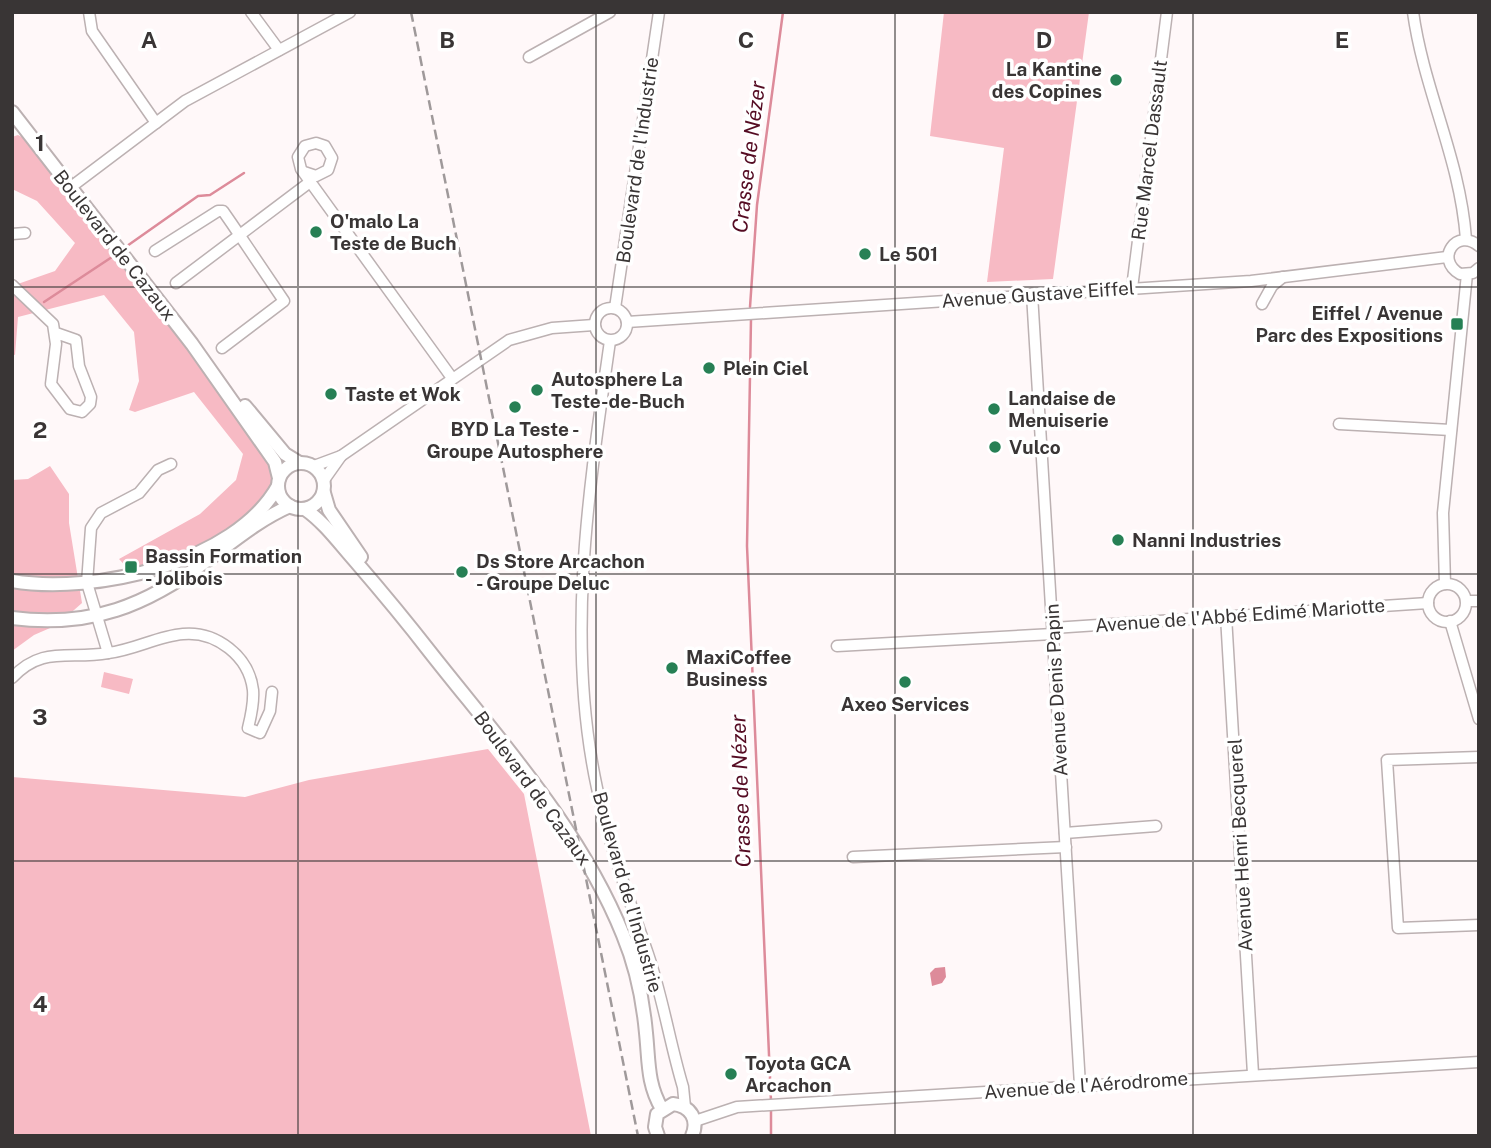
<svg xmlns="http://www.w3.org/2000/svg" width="1491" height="1148" viewBox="0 0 1491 1148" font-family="'Public Sans',sans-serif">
  <rect width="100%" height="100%" fill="#fff8f9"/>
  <!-- green -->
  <g fill="#f7bac4">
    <path d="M944,12h145l-36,267 -66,3 17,-134 -74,-12z"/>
    <path d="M18,135l10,5 93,120 1,6 69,84 80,115c1,4 4,12 3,16 -5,42 -107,79 -142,92l-13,-14 81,-45 36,-34 7,-26 -49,-62 -59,20 -6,-2 10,-29 -5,-49 -30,-37 -86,22 -3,38 -3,-1v-68l43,-15 20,-28 -38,-42 -25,-12v-52z"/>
    <path d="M50,466l19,28v29l13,80 -25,22 -23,10 -22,16v-171l16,-1z"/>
    <path d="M104,672l29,7 -4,15 -28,-7z"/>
    <path d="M488,749l36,45 67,342h-579v-359l233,20 64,-17z"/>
  </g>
  <!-- water -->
  <path fill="#dd8b9a" d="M945,967l1,10 -4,6 -10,3 -2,-13 5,-5z"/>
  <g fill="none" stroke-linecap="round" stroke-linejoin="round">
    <!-- stream -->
    <g stroke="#dd8b9a" stroke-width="2.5">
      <path d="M127,246l71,-50 12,-1 34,-22"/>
      <path d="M44,302l68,-45"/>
      <path d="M750,307l7,-102 26,-193"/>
      <path d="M751,319l-4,227 24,555"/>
      <path d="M771,1136v-28"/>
    </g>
    <!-- minor casing -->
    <g stroke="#bcb1b2" stroke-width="13">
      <g id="minor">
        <path d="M89,12l3,19 64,92"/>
        <path d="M251,12l28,38"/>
        <path d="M1413,12c11,79 47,146 53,227"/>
        <path d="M529,57l81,-45"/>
        <path d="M304,172l12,4 12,-6 4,-12 -7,-12 -9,-3 -11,3 -7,11 3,12 151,209"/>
        <path d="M71,187l114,-86 165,-89"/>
        <path d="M12,234l13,-1"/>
        <path d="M1479,246c-22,-19 -45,13 -19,28l13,-1 6,-5"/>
        <path d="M155,251l63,-40h5l9,13 52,77 -62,47"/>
        <path d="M176,283l134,-101"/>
        <path d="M12,285l41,39 3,20 -5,40 19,25 12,3 8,-8 1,-7 -12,-31 -3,-26 -20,-7"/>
        <path d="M1132,288l35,-276"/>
        <path d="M1032,294l48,791"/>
        <path d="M1262,304l10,-18 11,-9"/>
        <circle cx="611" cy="324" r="16"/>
        <path d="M615,308l44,-296"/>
        <path d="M627,322l624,-41 196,-24"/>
        <path d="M610,341c-21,147 -45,299 -13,447 12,57 32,111 51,166 15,44 22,90 35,133l2,20"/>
        <path d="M1339,424l112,6"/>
        <path d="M171,464l-13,6 -19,23 -38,20 -10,15 -4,55 21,70c26,-3 50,-17 75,-19 33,-3 66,22 70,56 1,12 -2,26 -5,38l12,5 10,-22 2,-19"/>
        <path d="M314,466l27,-10 168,-116 43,-12 42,-3"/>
        <path d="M324,480l17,-24"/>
        <path d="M1445,584l-2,-71 24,-239"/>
        <circle cx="1447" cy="603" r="19"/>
        <path d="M1466,601h13"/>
        <path d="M1226,616l27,458"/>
        <path d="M1450,621l29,98"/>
        <path d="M1053,628l375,-25"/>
        <path d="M837,646l216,-12"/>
        <path d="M12,678c30,-33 58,-18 96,-25"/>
        <path d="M1479,757l-92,3 11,168 81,-3"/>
        <path d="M1065,833l91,-7"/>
        <path d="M853,857l213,-10"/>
        <path d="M695,1121l42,-14 742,-45"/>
      </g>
    </g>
    <!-- major casing -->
    <g stroke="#bcb1b2" stroke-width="16">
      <g id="major">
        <path d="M12,112l180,232 83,118 4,16"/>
        <path d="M245,406l40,48 13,8"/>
        <circle cx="301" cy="486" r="23"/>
        <path d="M324,493l5,17 32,47"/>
        <path d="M305,509c20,14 34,34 51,53 25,29 50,59 74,90 70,89 150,176 193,283 13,31 20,65 23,98 3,28 1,51 16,76"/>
        <path d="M12,581c82,14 223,-18 266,-95"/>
        <path d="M12,618c79,10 134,-12 197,-59 26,-19 51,-40 81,-53"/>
        <path d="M658,1136l-3,-9 2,-13 16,-10c18,2 26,16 19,32"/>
      </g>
    </g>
    <!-- minor -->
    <use href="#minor" stroke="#fff" stroke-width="10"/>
    <!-- major -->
    <use href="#major" stroke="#fff" stroke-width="12"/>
    <!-- rail -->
    <path stroke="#9f999a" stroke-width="2.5" stroke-dasharray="10 5" stroke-linecap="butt" d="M411,12l227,1124"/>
  </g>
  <!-- grid -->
  <path fill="none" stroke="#393535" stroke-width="2" stroke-opacity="0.55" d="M298,12v1124M596,12v1124M895,12v1124M1193,12v1124M12,287h1467M12,574h1467M12,861h1467"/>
  <!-- markers -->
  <g fill="#278055" stroke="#fff" stroke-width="2.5">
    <circle cx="1116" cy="80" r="7"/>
    <circle cx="316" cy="232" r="7"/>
    <circle cx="865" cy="254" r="7"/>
    <rect x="1450" y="317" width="14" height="14" rx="3.5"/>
    <circle cx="709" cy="368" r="7"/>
    <circle cx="537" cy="390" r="7"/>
    <circle cx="331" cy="394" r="7"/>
    <circle cx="515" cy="407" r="7"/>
    <circle cx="994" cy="409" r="7"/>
    <circle cx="995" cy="447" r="7"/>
    <circle cx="1118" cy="540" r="7"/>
    <rect x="124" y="560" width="14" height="14" rx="3.5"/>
    <circle cx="462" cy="572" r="7"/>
    <circle cx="672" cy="668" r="7"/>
    <circle cx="905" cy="682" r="7"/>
    <circle cx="731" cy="1074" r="7"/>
  </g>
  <g text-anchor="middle" stroke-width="7" stroke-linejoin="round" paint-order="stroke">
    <!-- poi labels -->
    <g font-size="19" font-weight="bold" fill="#393535" stroke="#fff" text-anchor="start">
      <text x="1102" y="76" text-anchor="end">La Kantine<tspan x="1102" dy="22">des Copines</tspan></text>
      <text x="330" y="228">O'malo La<tspan x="330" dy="22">Teste de Buch</tspan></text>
      <text x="879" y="261">Le 501</text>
      <text x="1443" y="320" text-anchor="end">Eiffel / Avenue<tspan x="1443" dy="22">Parc des Expositions</tspan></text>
      <text x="723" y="375">Plein Ciel</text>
      <text x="551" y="386">Autosphere La<tspan x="551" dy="22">Teste-de-Buch</tspan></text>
      <text x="345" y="401">Taste et Wok</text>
      <text x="1008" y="405">Landaise de<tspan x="1008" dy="22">Menuiserie</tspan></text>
      <text x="515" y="436" text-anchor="middle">BYD La Teste -<tspan x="515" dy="22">Groupe Autosphere</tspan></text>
      <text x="1009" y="454">Vulco</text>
      <text x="1132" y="547">Nanni Industries</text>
      <text x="145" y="563">Bassin Formation<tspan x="145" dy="22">- Jolibois</tspan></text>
      <text x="476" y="568">Ds Store Arcachon<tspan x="476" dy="22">- Groupe Deluc</tspan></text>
      <text x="686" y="664">MaxiCoffee<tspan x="686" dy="22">Business</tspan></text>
      <text x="905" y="711" text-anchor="middle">Axeo Services</text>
      <text x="745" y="1070">Toyota GCA<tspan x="745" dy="22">Arcachon</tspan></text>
    </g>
    <!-- street labels -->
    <g font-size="19" fill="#393535" stroke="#fff">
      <text transform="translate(1149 150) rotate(-83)" y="7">Rue Marcel Dassault</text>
      <text transform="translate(637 160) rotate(-82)" y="7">Boulevard de l'Industrie</text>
      <text transform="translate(115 245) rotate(52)" y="7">Boulevard de Cazaux</text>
      <text transform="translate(1038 294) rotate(-4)" y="7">Avenue Gustave Eiffel</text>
      <text transform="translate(1240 615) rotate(-4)" y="7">Avenue de l'Abbé Edimé Mariotte</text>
      <text transform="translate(1056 690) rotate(-93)" y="7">Avenue Denis Papin</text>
      <text transform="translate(533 788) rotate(54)" y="7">Boulevard de Cazaux</text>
      <text transform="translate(1240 845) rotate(-93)" y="7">Avenue Henri Becquerel</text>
      <text transform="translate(628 892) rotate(74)" y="7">Boulevard de l'Industrie</text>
      <text transform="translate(1086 1085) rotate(-4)" y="7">Avenue de l'Aérodrome</text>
    </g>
    <!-- water labels -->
    <g font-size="21" font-style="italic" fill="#550c23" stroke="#fff">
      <text transform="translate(749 157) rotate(-83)" y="7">Crasse de Nézer</text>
      <text transform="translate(741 791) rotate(-92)" y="7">Crasse de Nézer</text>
    </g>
  </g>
  <g font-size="23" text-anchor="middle" font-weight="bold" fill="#393535" stroke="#fff" stroke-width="7" stroke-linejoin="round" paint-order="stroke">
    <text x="149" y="48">A</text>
    <text x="447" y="48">B</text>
    <text x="746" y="48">C</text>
    <text x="1044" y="48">D</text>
    <text x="1342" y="48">E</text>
    <text x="40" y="151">1</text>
    <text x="40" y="438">2</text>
    <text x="40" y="725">3</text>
    <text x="40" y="1012">4</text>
  </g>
  <!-- border -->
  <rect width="1491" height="1148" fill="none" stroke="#393535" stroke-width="28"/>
</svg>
